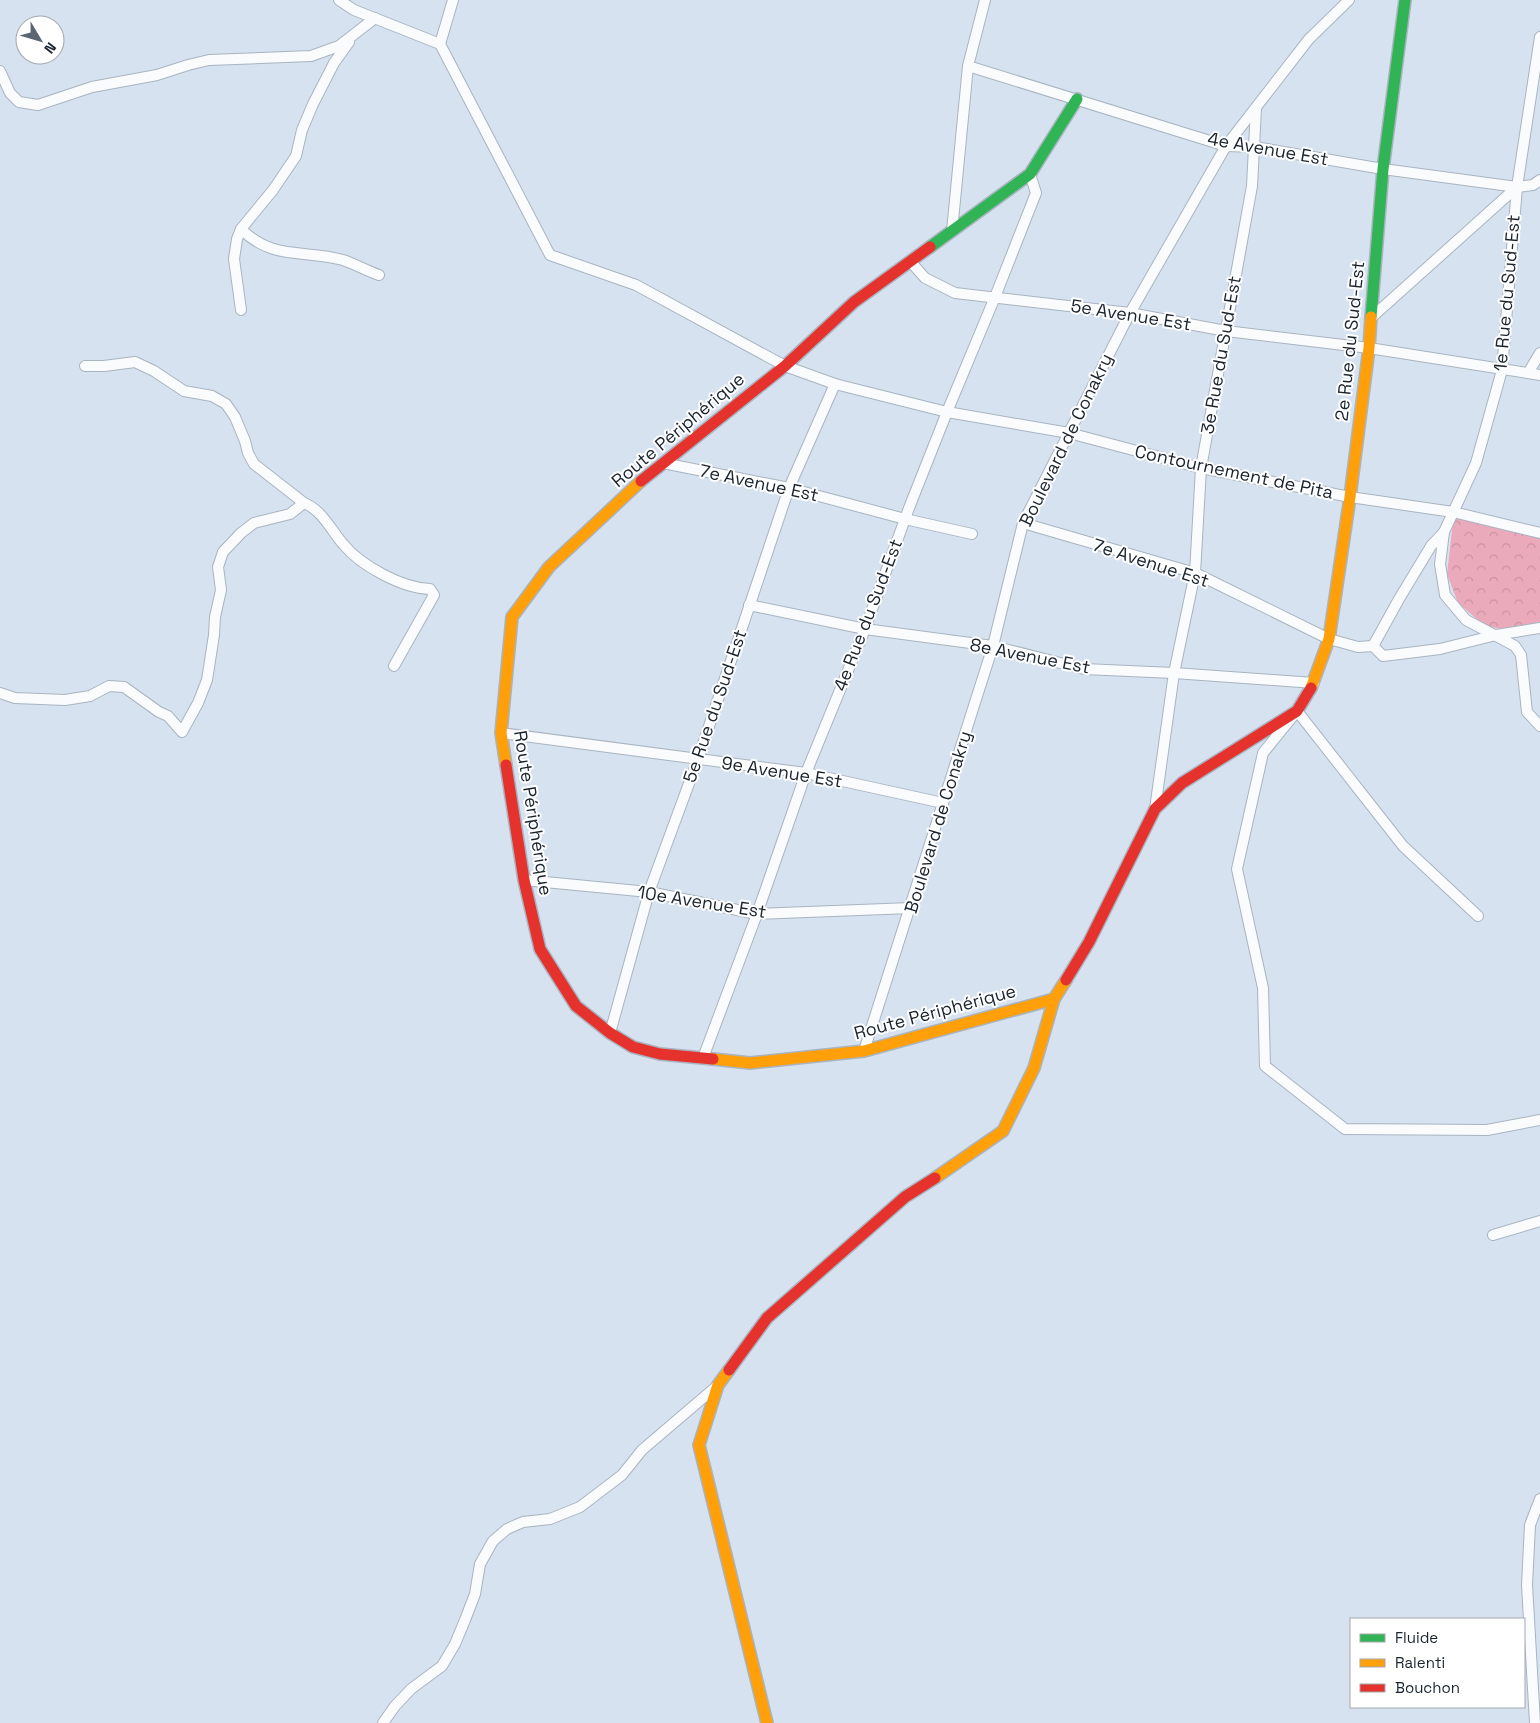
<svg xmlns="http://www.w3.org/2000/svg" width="1540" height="1723" viewBox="0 0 1540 1723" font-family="'Space Grotesk',sans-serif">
  <defs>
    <pattern id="forest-crowns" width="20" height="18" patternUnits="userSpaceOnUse" patternTransform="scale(1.25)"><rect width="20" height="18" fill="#ebaabc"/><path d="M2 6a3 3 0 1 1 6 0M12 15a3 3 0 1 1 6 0" fill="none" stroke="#c992a2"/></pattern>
  </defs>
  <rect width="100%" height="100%" fill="#d6e2f0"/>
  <!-- forest -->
  <path fill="url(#forest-crowns)" d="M1461,517l79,19v89l-33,5 -22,-4 -27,-23 -11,-29 6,-53z"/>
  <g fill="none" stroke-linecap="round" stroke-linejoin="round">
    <!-- street casing -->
    <g stroke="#a9b4c0" stroke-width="12">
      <g id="street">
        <path d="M339,0l15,10 86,34 110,211 86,30 149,81 50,18 112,28 122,21 132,35 149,29 103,15 87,21"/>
        <path d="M1540,37l-23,150 -15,183 -26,93 -32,69 -4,32 5,31 21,25 49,26 6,9 6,57 13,14"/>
        <path d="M440,44l13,-44"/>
        <path d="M968,66l258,80 29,1 128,22 134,18"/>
        <path d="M0,71l10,22 9,9 19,3 54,-18 65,-12 31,-10 21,-5 102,-4 28,-10 36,-28"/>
        <path d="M241,229c32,32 63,20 102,31 12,4 24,11 36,15"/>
        <path d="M952,231l16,-165 17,-66"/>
        <path d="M910,261l15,17 30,15 175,20 96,18 143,17 171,27"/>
        <path d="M241,310l-7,-51 3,-20 4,-10 32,-39 23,-34 6,-26 11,-26 21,-41 15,-21"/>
        <path d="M1372,317l145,-130 16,-2 7,-5"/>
        <path d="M85,366h19l31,-4 19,9 30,20 28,5 14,8 9,13 10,24 3,12 6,11 50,39"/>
        <path d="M1528,373l12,-20"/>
        <path d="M663,463l126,25 116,31 67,15"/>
        <path d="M1023,523l172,50 134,66 29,8 15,-1 26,-47 32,-53 13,-14"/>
        <path d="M749,605l116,24 128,17 91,23 90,4 140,10"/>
        <path d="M1373,646l10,10 57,-7 56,-14 44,-7"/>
        <path d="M0,693l15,5 50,2 25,-4 19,-10 15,1 35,25 9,4 14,16 16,-29 9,-23 7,-45 1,-18 6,-27 -3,-23 5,-15 18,-19 13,-10 36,-9 14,-11c18,7 27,27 39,41 18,22 59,44 87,45l4,6 -40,71"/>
        <path d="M501,733l305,40 137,30"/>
        <path d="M1155,809l19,-136 21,-100 6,-105 51,-282 4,-78"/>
        <path d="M524,880l125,12 108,22 154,-6"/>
        <path d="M1478,916l-75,-70 -106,-135 -34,42 -26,116 26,119 2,78 80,63 142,1 53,-10"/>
        <path d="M610,1033l39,-141 49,-133 91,-271 46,-104"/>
        <path d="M864,1051l129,-405 30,-123 107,-210 96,-167 83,-107 40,-39"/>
        <path d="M703,1058l54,-144 49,-141 59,-144 44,-121 38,-96 48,-115 41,-104 -6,-19"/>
        <path d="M1493,1235l47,-14"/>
        <path d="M383,1723l12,-17 16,-17 31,-23 13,-22 10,-24 10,-26 5,-30 13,-23 14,-12 16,-7 27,-3 30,-12 42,-32 20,-25 75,-64"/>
        <path d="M1535,1723l-8,-138 3,-60 10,-26"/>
      </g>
    </g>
    <!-- fast casing -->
    <g stroke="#a9b4c0" stroke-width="14">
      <g id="fast">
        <path d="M930,247l100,-73 47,-75"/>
        <path d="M1371,317l12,-148 22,-169"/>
      </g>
    </g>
    <!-- slow casing -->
    <g stroke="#a9b4c0" stroke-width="14">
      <g id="slow">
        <path d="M1311,688l18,-49 21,-142 19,-149 2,-31"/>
        <path d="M506,765l-5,-32 11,-116 37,-50 92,-86"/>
        <path d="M713,1059l37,4 114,-12 190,-52"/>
        <path d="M935,1178l68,-47 31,-63 20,-69 12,-19"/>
        <path d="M729,1370l-11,15 -19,60 68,278"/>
      </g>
    </g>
    <!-- jam casing -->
    <g stroke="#a9b4c0" stroke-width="14">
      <g id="jam">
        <path d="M641,481l144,-115 69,-64 76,-55"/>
        <path d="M506,765l18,115 16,69 36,57 34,27 23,14 27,7 53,5"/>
        <path d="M1066,980l23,-38 66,-133 27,-26 115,-72 14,-23"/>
        <path d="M729,1370l38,-52 138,-121 30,-19"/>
      </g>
    </g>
    <!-- street -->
    <use href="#street" stroke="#f9fbfd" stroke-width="10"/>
    <!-- fast -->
    <use href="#fast" stroke="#30b455" stroke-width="11"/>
    <!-- slow -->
    <use href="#slow" stroke="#ff9f0a" stroke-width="11"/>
    <!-- jam -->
    <use href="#jam" stroke="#e5322d" stroke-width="11"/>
  </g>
  <g text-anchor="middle" stroke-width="4" stroke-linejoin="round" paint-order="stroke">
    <!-- street labels -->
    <g font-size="18" fill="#19242f" stroke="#fff">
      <text transform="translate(1268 149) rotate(10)" y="6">4e Avenue Est</text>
      <text transform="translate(1507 293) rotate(-85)" y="6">1e Rue du Sud-Est</text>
      <text transform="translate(1131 315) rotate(9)" y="6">5e Avenue Est</text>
      <text transform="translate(1350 341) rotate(-84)" y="6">2e Rue du Sud-Est</text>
      <text transform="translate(1221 355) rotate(-80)" y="6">3e Rue du Sud-Est</text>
      <text transform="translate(678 430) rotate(-40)" y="6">Route Périphérique</text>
      <text transform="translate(1066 440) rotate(-64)" y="6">Boulevard de Conakry</text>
      <text transform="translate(1234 472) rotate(12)" y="6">Contournement de Pita</text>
      <text transform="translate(759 483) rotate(12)" y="6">7e Avenue Est</text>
      <text transform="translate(1151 563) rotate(18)" y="6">7e Avenue Est</text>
      <text transform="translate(868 615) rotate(-69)" y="6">4e Rue du Sud-Est</text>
      <text transform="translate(1030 656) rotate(11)" y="6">8e Avenue Est</text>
      <text transform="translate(715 706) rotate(-71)" y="6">5e Rue du Sud-Est</text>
      <text transform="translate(782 772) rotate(9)" y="6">9e Avenue Est</text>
      <text transform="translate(533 813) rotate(81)" y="6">Route Périphérique</text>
      <text transform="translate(938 822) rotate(-73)" y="6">Boulevard de Conakry</text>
      <text transform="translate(702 902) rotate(9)" y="6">10e Avenue Est</text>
      <text transform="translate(935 1012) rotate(-15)" y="6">Route Périphérique</text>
    </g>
  </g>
  <!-- legend -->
  <rect x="1350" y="1618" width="175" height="90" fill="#ffffff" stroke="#a3a7ac"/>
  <rect x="1360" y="1634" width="25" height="8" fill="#30b455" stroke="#a3a7ac"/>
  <text x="1395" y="1643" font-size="15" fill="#19242f">Fluide</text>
  <rect x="1360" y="1659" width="25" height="8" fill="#ff9f0a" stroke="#a3a7ac"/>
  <text x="1395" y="1668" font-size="15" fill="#19242f">Ralenti</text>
  <rect x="1360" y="1684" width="25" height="8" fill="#e5322d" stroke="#a3a7ac"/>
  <text x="1395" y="1693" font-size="15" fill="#19242f">Bouchon</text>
  <!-- north arrow -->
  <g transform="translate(40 40) rotate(128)"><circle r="24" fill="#ffffff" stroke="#a3a7ac"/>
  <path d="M0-4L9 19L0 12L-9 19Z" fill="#5b6673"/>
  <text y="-8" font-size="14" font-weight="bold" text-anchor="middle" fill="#19242f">N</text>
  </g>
</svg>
